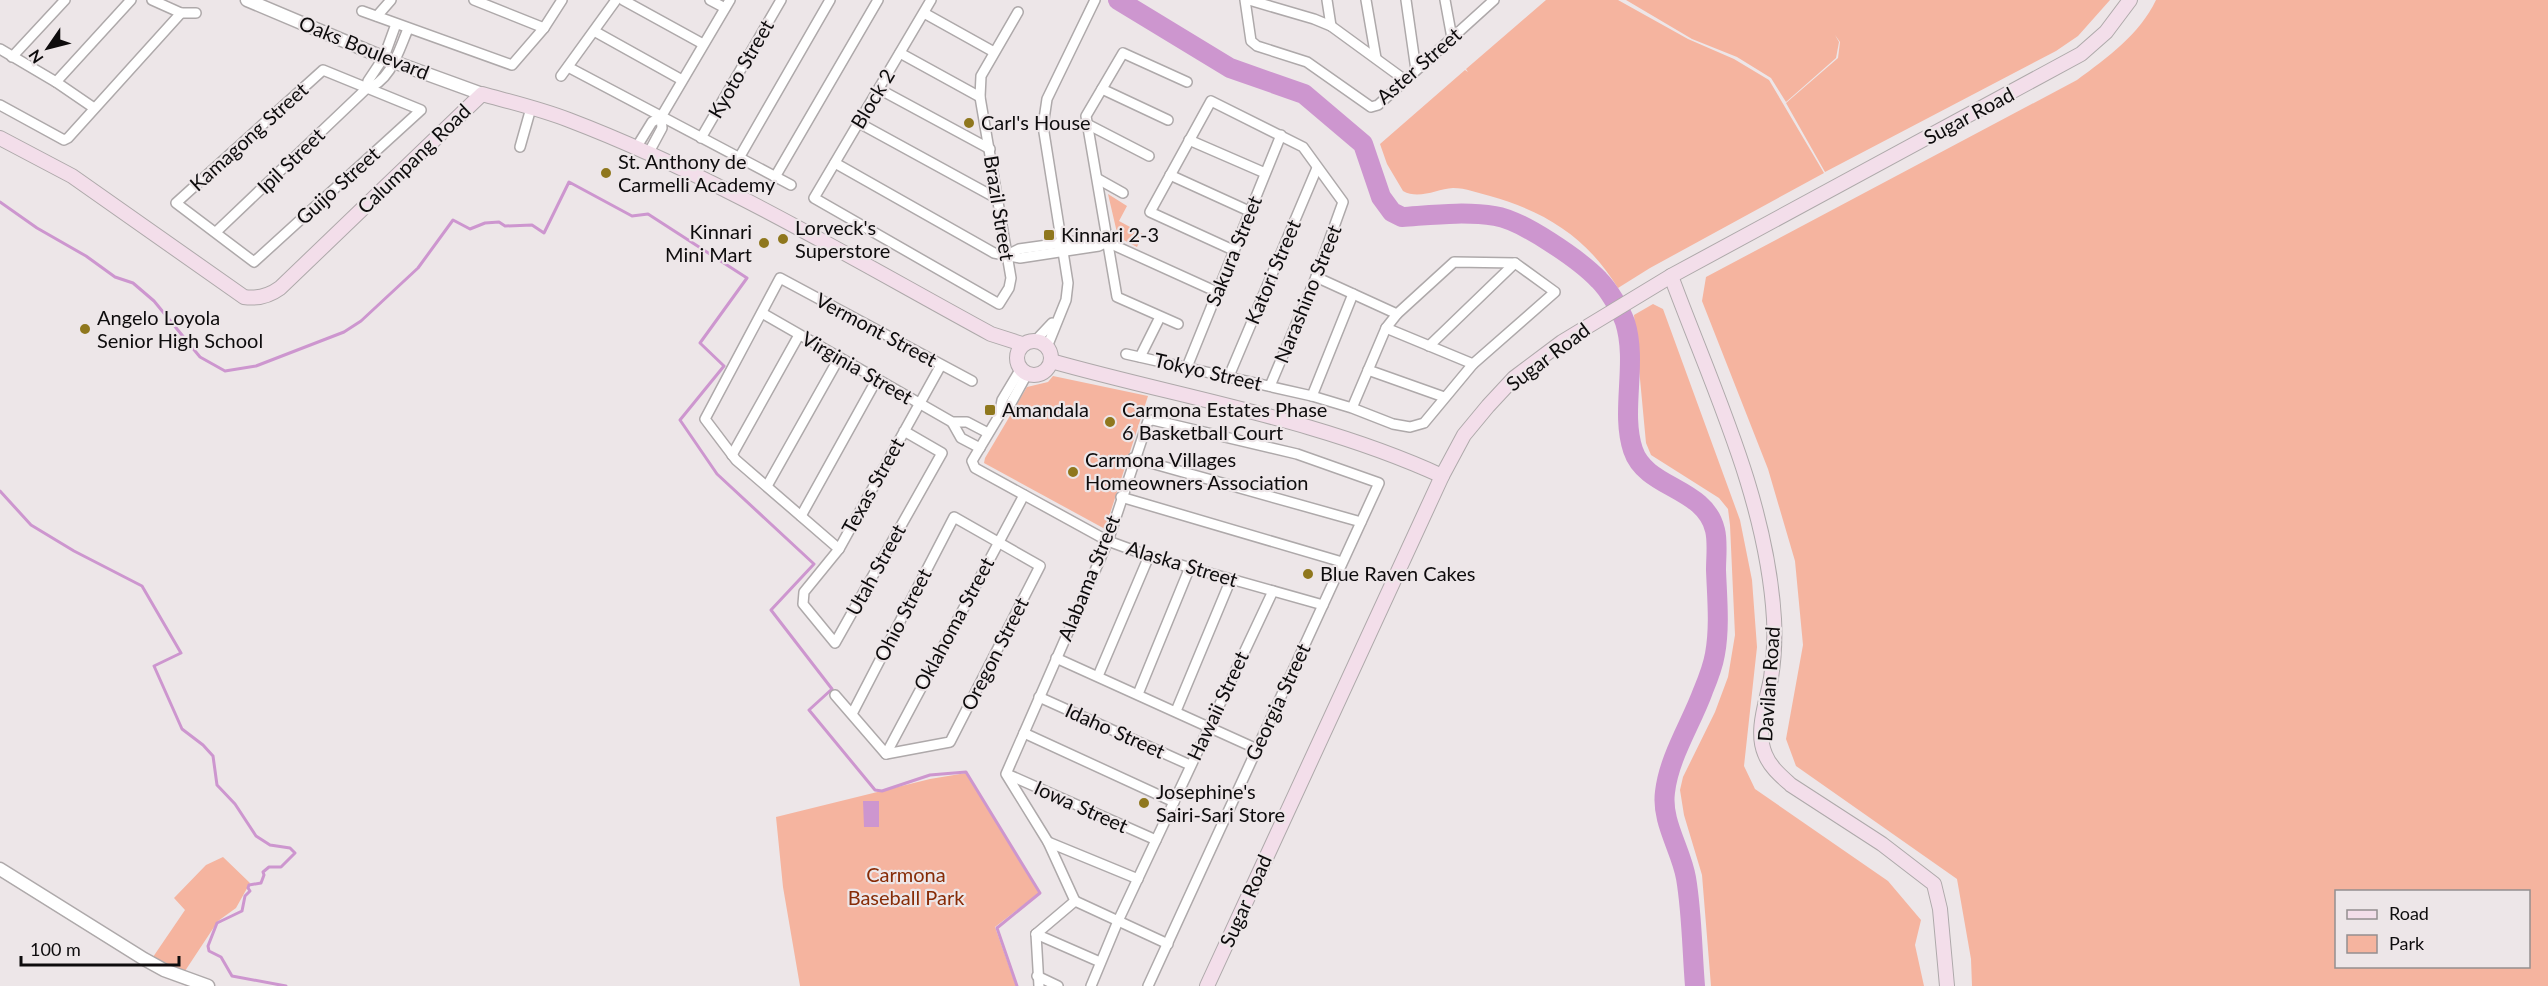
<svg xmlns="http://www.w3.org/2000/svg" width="2548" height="986" viewBox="0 0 2548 986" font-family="Lato,sans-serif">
  <rect width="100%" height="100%" fill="#ede6e8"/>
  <!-- green -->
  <g fill="#f5b49f" fill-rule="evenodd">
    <path d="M1546,0h72l70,39 46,20 35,21 55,93 -174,95 -32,20c-31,-50 -71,-76 -128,-92 -12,-3 -24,-8 -37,-8 -16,1 -34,12 -50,3l-16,-27 -7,-20 85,-74 3,2 -2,-3z"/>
    <path d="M1626,0h484l-32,36 -22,15 -231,121 -39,-69 52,-45 2,-16 -5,-7 4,7 -3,16 -50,44 -15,-24 -34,-21 -45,-18z"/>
    <path d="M2156,0h392v986h-576l-1,-27 -14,-80 -161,-113 -10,-27 17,-94 -8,-84 -27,-92 -66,-168 4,-24 371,-197c30,-22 63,-46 79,-80zM2336,892h192v74h-192z"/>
    <path d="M1108,194l19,12 -8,15 24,13 -6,13 -19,-10z"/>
    <path d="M1653,304l10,5 77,211 12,60 5,67 -13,119 11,23 133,92 33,39 -6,25 9,41h-213l-9,-111 -18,-60 -4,-25 3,-13 32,-65 13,-35 7,-42 -5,-110 -2,-16 -9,-11 -68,-43 -5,-12 -12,-128z"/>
    <path d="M1053,376l95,20 -43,133 -121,-66 1,-5 42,-71 21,-5z"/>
    <path d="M966,773l73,120 -44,34 21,59h-216l-17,-99 -7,-70 154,-38z"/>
    <path d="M223,857l27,26 -14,25 -18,13 -33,50 -32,-14 32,-47 -11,-12 32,-33z"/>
  </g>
  <!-- water -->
  <path fill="#cd96cf" d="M863,801h16v26h-15z"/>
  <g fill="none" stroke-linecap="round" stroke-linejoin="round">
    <!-- stream -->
    <g stroke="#cd96cf" stroke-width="3">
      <path d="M0,202l37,26 49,28 29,21 18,6 21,18 46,56 25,14 31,-5 88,-34 17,-11 57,-53 35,-48 17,9 15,-6 14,-1 6,4 27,-1 12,8 25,-51 63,34 16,-2 99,64 -47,65 24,23 -44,54 37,54 97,90 -43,46 61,79 -23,21 66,80 7,1 48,-16 36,-3 74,121 -43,35 20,58"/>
      <path d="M0,491l31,34 43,26 68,35 39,67 -27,13 28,63 21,16 10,11 4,29 18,19 21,32 14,9 20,3 5,5 -14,14h-12l-6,5 1,3 -3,8 -12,2 -1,3 2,3 -5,5 -3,15 -25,12 -9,23 1,5 12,6 11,19 54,10"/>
    </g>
    <!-- river -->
    <path stroke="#cd96cf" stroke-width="20" d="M1118,0l112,68 74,26 59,50 18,53 11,15 10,5c30,-2 62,-6 93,-1 27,4 85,44 104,64 10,10 21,29 26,42 13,41 -5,89 8,128 13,39 72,37 82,80 3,12 1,27 1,40 1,27 4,57 -1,84 -2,12 -7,25 -12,37 -12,33 -34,66 -38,101 -4,30 16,57 21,86 6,35 6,72 9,108"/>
    <!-- minor casing -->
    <g stroke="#aea9aa" stroke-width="12">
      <g id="minor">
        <path d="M152,0l29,13h15"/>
        <path d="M474,0l70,28"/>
        <path d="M623,0l80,44"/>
        <path d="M710,0l15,8"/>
        <path d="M931,0l-117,198 185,106 10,-16 2,-10 -31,-181 1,-21 37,-64"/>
        <path d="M1245,0l6,41 6,5 50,16 64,45 7,-2 116,-105"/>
        <path d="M1249,0l65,19 17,7 74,54"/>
        <path d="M1327,0l4,26"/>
        <path d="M1366,0l10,58"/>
        <path d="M1406,0l10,70"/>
        <path d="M1445,0l7,38"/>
        <path d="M362,11l150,54 32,-37 18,-28"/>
        <path d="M924,13l70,39"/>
        <path d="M377,16l14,-16"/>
        <path d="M594,31l88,49"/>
        <path d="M0,49l56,33 38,26"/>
        <path d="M900,53l80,44"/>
        <path d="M12,57l53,-57"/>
        <path d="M568,67l223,118"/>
        <path d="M323,70l98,40 -167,152 -78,-59z"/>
        <path d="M561,76l55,-76"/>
        <path d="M56,82l75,-82"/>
        <path d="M366,89l2,-8 16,-24 12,-33"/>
        <path d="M879,89l111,60"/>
        <path d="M1102,89l66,31"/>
        <path d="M0,105l64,35 4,-2 113,-125"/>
        <path d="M859,123l137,75"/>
        <path d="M1089,125l60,31"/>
        <path d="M701,138l80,-138"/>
        <path d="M1189,140l76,33"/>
        <path d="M520,147l11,-39"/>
        <path d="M636,148l16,-26 9,-5 69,-117"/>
        <path d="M648,154l14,-26 -1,-11"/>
        <path d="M739,158l91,-158"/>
        <path d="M835,163l159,90 26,5 79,-12 8,-4"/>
        <path d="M1170,175l79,36"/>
        <path d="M775,177l103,-177"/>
        <path d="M1098,179l25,14"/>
        <path d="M216,232l150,-143c25,-8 32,-37 42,-60"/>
        <path d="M1233,250l-83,-38 61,-111 92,46 40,55 -27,75 -46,109"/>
        <path d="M1007,255l12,-6 79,-11 119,54"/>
        <path d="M1316,277l81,37"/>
        <path d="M762,313l190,109h15l21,11"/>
        <path d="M1178,324l-61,-27 -31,-181 37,-63 64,29"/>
        <path d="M1386,328l87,36"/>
        <path d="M1035,341l17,-18"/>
        <path d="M1429,346l86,-83"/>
        <path d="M1047,347l19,-47 2,-17 -25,-157 4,-27 48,-99"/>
        <path d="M1126,354l186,42 40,12 41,16 17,3 14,-4 49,-59 82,-72 -40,-29 -61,-1 -57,52 -11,14 -34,80"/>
        <path d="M1140,357l20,-40"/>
        <path d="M1187,367l94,-232"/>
        <path d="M1368,370l76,27"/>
        <path d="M1027,374l-17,31 -11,11 -27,45 3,7 133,73 41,15 174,49"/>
        <path d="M1229,376l88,-208"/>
        <path d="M1312,396l41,-102"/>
        <path d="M999,416l3,-16 18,-30"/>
        <path d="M952,422l9,16 19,10"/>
        <path d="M904,431l38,22 -107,190 -32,-39 1,-12 35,-43 102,-184"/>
        <path d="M732,455l67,-120"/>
        <path d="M1133,458l228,64"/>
        <path d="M767,486l72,-128"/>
        <path d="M1121,497l221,65"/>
        <path d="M801,516l76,-137"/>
        <path d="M839,549l-103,-89 -31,-41 75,-141 192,103"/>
        <path d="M1056,658l201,91"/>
        <path d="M1098,676l51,-120"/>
        <path d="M1138,694l52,-127"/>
        <path d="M835,695l51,59 64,-12 90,-176 -86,-49 -102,197"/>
        <path d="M1039,697l151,68"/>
        <path d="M1176,711l55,-132"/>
        <path d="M1024,733l150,69"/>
        <path d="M886,754l138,-259"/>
        <path d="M1007,774l149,66"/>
        <path d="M1048,842l90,37"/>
        <path d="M1075,901l93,43"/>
        <path d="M1036,934l39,-33 -27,-59 -42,-68 102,-233 40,-120 5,-1 144,34 82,29 -231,503"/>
        <path d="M1036,934l64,28"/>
        <path d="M1036,934l3,52"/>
        <path d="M1037,976l21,10"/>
        <path d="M1091,986l27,-65 155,-330"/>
      </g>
    </g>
    <!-- tertiary casing -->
    <g stroke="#aea9aa" stroke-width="15">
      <g id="tertiary">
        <path d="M247,0l147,62 88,32"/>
        <path d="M0,869l144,90 20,11 44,16"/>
      </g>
    </g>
    <!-- secondary casing -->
    <g stroke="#aea9aa" stroke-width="16">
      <g id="secondary">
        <path d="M0,138l72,38 172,121c13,2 25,-1 36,-9l202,-194c29,8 59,15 87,26 147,56 284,139 422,214l31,10"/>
        <path d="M1671,276c41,111 96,223 103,343 1,19 0,40 -3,59 -4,23 -16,53 -6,76 5,13 16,22 26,31l91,59 52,40 6,25 7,77"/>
        <circle cx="1034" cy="358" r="17"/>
        <path d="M1051,361c131,37 267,58 391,115"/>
        <path d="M1207,986l235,-510 22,-41 24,-29 26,-28 48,-36 109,-66 410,-222 25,-22 24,-32"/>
      </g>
    </g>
    <!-- minor -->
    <use href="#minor" stroke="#fff" stroke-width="9"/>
    <!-- tertiary -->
    <use href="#tertiary" stroke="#fff" stroke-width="12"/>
    <!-- secondary -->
    <use href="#secondary" stroke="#f3deea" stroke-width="14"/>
  </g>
  <!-- markers -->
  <g fill="#8f771d" stroke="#ede6e8" stroke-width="2">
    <circle cx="969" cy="123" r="6"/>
    <circle cx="606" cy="173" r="6"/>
    <rect x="1043" y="229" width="12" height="12" rx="3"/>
    <circle cx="783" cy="239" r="6"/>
    <circle cx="764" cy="243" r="6"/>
    <circle cx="85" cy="329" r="6"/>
    <rect x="984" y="404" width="12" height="12" rx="3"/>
    <circle cx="1110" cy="422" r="6"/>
    <circle cx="1073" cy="472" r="6"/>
    <circle cx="1308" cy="574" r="6"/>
    <circle cx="1144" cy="803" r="6"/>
  </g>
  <g text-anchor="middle" stroke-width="4.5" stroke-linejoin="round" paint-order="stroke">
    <!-- street labels -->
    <g font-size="20" fill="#0e0c0d" stroke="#ede6e8">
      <text transform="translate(364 48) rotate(22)" y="7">Oaks Boulevard</text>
      <text transform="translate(1419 66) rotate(-41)" y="7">Aster Street</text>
      <text transform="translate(741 69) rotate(-60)" y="7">Kyoto Street</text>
      <text transform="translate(873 99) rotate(-59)" y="7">Block 2</text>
      <text transform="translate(1969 116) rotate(-28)" y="7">Sugar Road</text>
      <text transform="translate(249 137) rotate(-42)" y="7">Kamagong Street</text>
      <text transform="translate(414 159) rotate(-44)" y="7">Calumpang Road</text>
      <text transform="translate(291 161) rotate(-44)" y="7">Ipil Street</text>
      <text transform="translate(338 186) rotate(-42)" y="7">Guijo Street</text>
      <text transform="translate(999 208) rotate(81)" y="7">Brazil Street</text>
      <text transform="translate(1234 251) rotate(-68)" y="7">Sakura Street</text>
      <text transform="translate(1273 272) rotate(-67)" y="7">Katori Street</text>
      <text transform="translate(1308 294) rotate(-68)" y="7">Narashino Street</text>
      <text transform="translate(876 330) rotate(28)" y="7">Vermont Street</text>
      <text transform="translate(1548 357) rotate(-37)" y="7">Sugar Road</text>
      <text transform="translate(857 368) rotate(30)" y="7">Virginia Street</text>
      <text transform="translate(1208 372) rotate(13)" y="7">Tokyo Street</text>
      <text transform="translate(873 486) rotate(-61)" y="7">Texas Street</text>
      <text transform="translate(1182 564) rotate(17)" y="7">Alaska Street</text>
      <text transform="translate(876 570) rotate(-61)" y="7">Utah Street</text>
      <text transform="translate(1089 578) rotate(-68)" y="7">Alabama Street</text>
      <text transform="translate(903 615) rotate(-63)" y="7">Ohio Street</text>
      <text transform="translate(954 624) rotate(-62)" y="7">Oklahoma Street</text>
      <text transform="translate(995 654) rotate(-63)" y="7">Oregon Street</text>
      <text transform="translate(1769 684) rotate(-86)" y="7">Davilan Road</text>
      <text transform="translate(1278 702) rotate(-65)" y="7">Georgia Street</text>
      <text transform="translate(1218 706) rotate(-65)" y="7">Hawaii Street</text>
      <text transform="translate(1115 731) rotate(24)" y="7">Idaho Street</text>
      <text transform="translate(1081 807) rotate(24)" y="7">Iowa Street</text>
      <text transform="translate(1246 901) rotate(-66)" y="7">Sugar Road</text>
    </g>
    <!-- poi labels -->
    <g font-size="20" fill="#0e0c0d" stroke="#ede6e8" text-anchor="start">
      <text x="981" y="130">Carl's House</text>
      <text x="618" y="169">St. Anthony de<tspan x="618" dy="23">Carmelli Academy</tspan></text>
      <text x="795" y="235">Lorveck's<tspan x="795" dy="23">Superstore</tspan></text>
      <text x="752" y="239" text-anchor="end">Kinnari<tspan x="752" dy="23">Mini Mart</tspan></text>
      <text x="1061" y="242">Kinnari 2-3</text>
      <text x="97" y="325">Angelo Loyola<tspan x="97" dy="23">Senior High School</tspan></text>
      <text x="1002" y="417">Amandala</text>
      <text x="1122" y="417">Carmona Estates Phase<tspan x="1122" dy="23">6 Basketball Court</tspan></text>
      <text x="1085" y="467">Carmona Villages<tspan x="1085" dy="23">Homeowners Association</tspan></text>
      <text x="1320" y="581">Blue Raven Cakes</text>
      <text x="1156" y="799">Josephine's<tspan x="1156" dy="23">Sairi-Sari Store</tspan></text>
    </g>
    <!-- park labels -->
    <g font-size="20" fill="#872c07" stroke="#ede6e8">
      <text x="906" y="882">Carmona<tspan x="906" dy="23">Baseball Park</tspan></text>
    </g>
  </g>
  <!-- legend -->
  <rect x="2335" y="890" width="195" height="78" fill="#ede6e8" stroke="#948f90" stroke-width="1.5"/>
  <rect x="2347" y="910" width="30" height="9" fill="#f3deea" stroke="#948f90" stroke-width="1.5"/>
  <text x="2389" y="920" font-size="18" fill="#0e0c0d">Road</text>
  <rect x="2347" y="935" width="30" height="18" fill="#f5b49f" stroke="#948f90" stroke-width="1.5"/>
  <text x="2389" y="950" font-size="18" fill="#0e0c0d">Park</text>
  <!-- north arrow -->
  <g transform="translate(48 48) rotate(235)" stroke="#ede6e8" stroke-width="4.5" paint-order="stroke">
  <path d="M0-4.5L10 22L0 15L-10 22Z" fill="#0e0c0d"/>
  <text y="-9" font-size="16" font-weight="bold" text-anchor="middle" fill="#0e0c0d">N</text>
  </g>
  <!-- scale -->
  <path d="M21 956v9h158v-9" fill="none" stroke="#0e0c0d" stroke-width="3"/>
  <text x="30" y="956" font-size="18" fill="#0e0c0d" stroke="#ede6e8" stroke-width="4.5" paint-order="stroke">100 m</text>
</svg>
